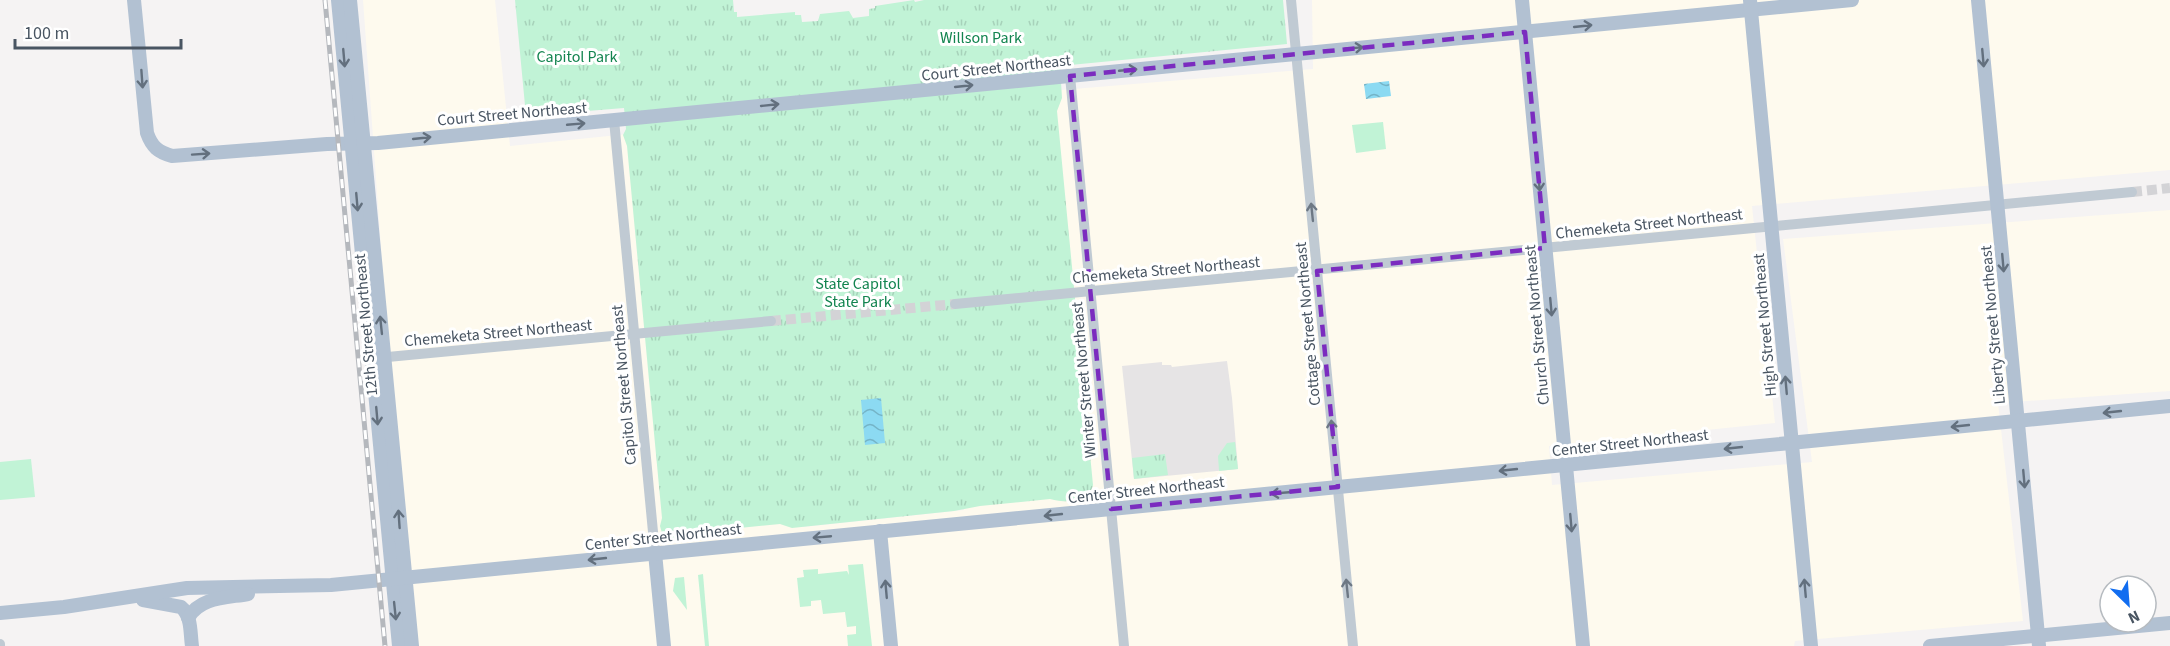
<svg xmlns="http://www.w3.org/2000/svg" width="2170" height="646" viewBox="0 0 2170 646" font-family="'Source Sans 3',sans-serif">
  <defs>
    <pattern id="park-tufts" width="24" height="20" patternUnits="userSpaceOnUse" patternTransform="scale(1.5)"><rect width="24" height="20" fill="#c1f3d6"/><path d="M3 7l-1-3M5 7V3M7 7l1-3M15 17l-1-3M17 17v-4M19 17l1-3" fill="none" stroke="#a7d2ba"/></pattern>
    <pattern id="water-waves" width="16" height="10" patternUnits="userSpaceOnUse" patternTransform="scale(1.5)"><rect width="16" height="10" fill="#8cdaf2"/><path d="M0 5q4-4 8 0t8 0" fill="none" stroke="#74b4c7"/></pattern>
  </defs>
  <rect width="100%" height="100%" fill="#f5f3f3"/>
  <!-- commercial -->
  <path fill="#fefaee" d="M363,0h132l15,146 256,-26 37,407 161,-17 -46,-408 395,-33 -1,-69h858v170l-418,36 23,217 -226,23 3,39 260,-23 -29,-223 387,-29v181l-172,12 25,218 -228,20 -1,5h-1384z"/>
  <!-- education -->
  <path fill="#e6e4e5" d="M1227,361l5,37 6,71 -104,10 -12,-113 40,-4v3h9l1,2z"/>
  <!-- green -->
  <g fill="#c1f3d6">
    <path d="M1383,122l3,27 -30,4 -4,-28z"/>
    <path d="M31,459l4,38 -35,3v-38z"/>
    <path d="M863,564l9,82h-24l-1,-11 9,-1v-8l-9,1 -2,-15 -22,2 -2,-14 -10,1v5l-11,1 -3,-29 7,-1 -1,-7 15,-1v5l29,-3 2,4 -1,-10z"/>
    <path d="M703,574l6,72h-4l-7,-71z"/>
    <path d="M684,577l3,33 -14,-19 2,-13z"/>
  </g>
  <!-- park -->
  <g fill="url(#park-tufts)">
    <path d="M515,0h218l1,12h3v5l58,-5v3h6l1,7 16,-1 2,-7 29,-3 4,7 16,-2v-7l6,-1v-2l39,-6 1,2 9,-2h359l4,44 -227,22 2,32 -5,13 36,374c-4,19 -27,18 -43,14l-70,7 -26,5 -162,17 -12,-4 -90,9c-10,3 -19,10 -28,0l-2,-7 2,-8 -35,-372 -4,-11 3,-6 -2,-21 -98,8z"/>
    <path d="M1235,442l3,27 -19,2 -1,-15 9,-13z"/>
    <path d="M1165,454l3,21 -34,4 -2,-21z"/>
  </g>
  <!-- water -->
  <g fill="url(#water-waves)">
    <path d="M1389,81l2,15 -25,3 -2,-15z"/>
    <path d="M881,398l4,45 -20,2 -4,-45z"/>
  </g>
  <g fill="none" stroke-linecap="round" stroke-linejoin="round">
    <!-- minor-tunnel -->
    <g stroke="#d3d3d6" stroke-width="10" stroke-dasharray="10 5" stroke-linecap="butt">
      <path d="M2132,192l38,-4"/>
      <path d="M771,321l184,-17"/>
    </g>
    <!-- minor -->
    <g stroke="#c0cad3" stroke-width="10">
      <path d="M1291,0l62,646"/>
      <path d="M1070,76l54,570"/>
      <path d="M614,120l41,433"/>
      <path d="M955,304l1177,-112"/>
      <path d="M377,358l394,-37"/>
      <path d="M0,644v2"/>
    </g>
    <!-- major -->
    <g stroke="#b2c1d2" stroke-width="14">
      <path d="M134,0l13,133c5,14 11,19 25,23l155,-12 51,-1 1474,-143"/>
      <path d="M338,0l61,646"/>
      <path d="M350,0l62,646"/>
      <path d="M1522,0l61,646"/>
      <path d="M1750,0l61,646"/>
      <path d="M1978,0l61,646"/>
      <path d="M880,531l11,115"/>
      <path d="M655,553l9,93"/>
      <path d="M143,600l38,7c11,9 9,26 11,39"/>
      <path d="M0,613l64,-6 123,-19 144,-3 1839,-179"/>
      <path d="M188,618c12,-21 38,-20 60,-24"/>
      <path d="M1930,646l240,-23"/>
    </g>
    <!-- rail casing -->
    <g stroke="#b5b8bd" stroke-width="5">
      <path id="rail" d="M325,0l60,646"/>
    </g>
    <!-- rail -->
    <use href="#rail" stroke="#fff" stroke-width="3" stroke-dasharray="9" stroke-linecap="butt"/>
  </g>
  <!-- one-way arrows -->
  <defs><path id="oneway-shaft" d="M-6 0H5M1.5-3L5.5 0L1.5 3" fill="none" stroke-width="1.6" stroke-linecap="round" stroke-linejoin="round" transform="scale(1.5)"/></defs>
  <g stroke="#63707e">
    <use href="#oneway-shaft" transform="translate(1583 26) rotate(-6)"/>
    <use href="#oneway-shaft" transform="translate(1354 48) rotate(-5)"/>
    <use href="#oneway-shaft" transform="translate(344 58) rotate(85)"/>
    <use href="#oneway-shaft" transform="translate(1983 58) rotate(85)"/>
    <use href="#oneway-shaft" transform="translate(1128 70) rotate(-5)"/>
    <use href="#oneway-shaft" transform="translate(142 79) rotate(86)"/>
    <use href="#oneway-shaft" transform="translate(964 86) rotate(-6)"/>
    <use href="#oneway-shaft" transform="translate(770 105) rotate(-6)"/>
    <use href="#oneway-shaft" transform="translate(576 124) rotate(-5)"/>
    <use href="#oneway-shaft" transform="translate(422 138) rotate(-6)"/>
    <use href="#oneway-shaft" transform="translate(201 154) rotate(-4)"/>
    <use href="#oneway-shaft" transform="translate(1539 182) rotate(85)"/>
    <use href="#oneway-shaft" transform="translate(357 202) rotate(85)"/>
    <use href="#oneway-shaft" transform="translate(2003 263) rotate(85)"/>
    <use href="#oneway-shaft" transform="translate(1551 307) rotate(85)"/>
    <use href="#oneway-shaft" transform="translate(381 325) rotate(-96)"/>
    <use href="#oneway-shaft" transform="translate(1786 385) rotate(-95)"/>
    <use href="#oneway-shaft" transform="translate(2112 412) rotate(174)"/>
    <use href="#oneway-shaft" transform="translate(377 416) rotate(85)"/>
    <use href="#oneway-shaft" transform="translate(1960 426) rotate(174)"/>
    <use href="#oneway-shaft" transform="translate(1733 448) rotate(174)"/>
    <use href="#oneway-shaft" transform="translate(1508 470) rotate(174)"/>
    <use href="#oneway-shaft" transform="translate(2024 479) rotate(85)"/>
    <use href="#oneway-shaft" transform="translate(1280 493) rotate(175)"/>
    <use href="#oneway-shaft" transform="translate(1053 515) rotate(174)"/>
    <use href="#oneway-shaft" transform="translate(399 519) rotate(-94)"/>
    <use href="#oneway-shaft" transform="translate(1571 523) rotate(85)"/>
    <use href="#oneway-shaft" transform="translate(822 537) rotate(175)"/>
    <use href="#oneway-shaft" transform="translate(597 559) rotate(174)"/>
    <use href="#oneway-shaft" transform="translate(1805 588) rotate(-95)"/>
    <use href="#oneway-shaft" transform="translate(886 589) rotate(-95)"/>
    <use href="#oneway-shaft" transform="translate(395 611) rotate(84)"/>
  </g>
  <g stroke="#6d7884">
    <use href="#oneway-shaft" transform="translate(1312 212) rotate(-96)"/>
    <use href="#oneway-shaft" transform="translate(1332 429) rotate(-95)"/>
    <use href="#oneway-shaft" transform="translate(1347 588) rotate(-96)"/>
  </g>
  <!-- marked area -->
  <path fill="none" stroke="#7b2cbf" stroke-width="4.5" stroke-dasharray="12 8" stroke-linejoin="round" d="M1525,32l20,216 -228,23 21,216 -227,22 -41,-433z"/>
  <g text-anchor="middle" stroke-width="6" stroke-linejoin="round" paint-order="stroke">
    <!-- park labels -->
    <g font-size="16" fill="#12844f" stroke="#fff">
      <text x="981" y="43">Willson Park</text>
      <text x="577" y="62">Capitol Park</text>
      <text x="858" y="289">State Capitol<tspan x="858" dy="18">State Park</tspan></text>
    </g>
    <!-- street labels -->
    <g font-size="16" fill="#495562" stroke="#fff">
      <text transform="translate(996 67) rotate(-6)" y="6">Court Street Northeast</text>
      <text transform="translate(512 113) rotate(-5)" y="6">Court Street Northeast</text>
      <text transform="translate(1649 223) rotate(-6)" y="6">Chemeketa Street Northeast</text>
      <text transform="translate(1166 269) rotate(-5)" y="6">Chemeketa Street Northeast</text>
      <text transform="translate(1307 324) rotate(-95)" y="6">Cottage Street Northeast</text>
      <text transform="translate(365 325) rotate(-95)" y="6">12th Street Northeast</text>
      <text transform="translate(1536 325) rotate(-95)" y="6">Church Street Northeast</text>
      <text transform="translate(1764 325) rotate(-95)" y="6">High Street Northeast</text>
      <text transform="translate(1992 325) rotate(-95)" y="6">Liberty Street Northeast</text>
      <text transform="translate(498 332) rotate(-5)" y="6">Chemeketa Street Northeast</text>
      <text transform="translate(1083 380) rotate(-95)" y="6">Winter Street Northeast</text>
      <text transform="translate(623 385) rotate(-95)" y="6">Capitol Street Northeast</text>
      <text transform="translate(1630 442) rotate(-6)" y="6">Center Street Northeast</text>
      <text transform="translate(1146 489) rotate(-6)" y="6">Center Street Northeast</text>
      <text transform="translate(663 536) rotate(-6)" y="6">Center Street Northeast</text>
    </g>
  </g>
  <!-- north arrow -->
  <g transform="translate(2128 604) rotate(155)"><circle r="28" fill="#ffffff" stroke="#b6bbc0" stroke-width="1.5"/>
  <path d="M0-4.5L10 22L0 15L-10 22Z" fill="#116df0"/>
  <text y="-9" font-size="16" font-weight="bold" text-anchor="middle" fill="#495562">N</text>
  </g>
  <!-- scale -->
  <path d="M15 39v9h166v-9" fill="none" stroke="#495562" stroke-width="3"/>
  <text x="24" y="39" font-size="18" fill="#495562" stroke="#ffffff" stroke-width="4.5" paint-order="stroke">100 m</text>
</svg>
